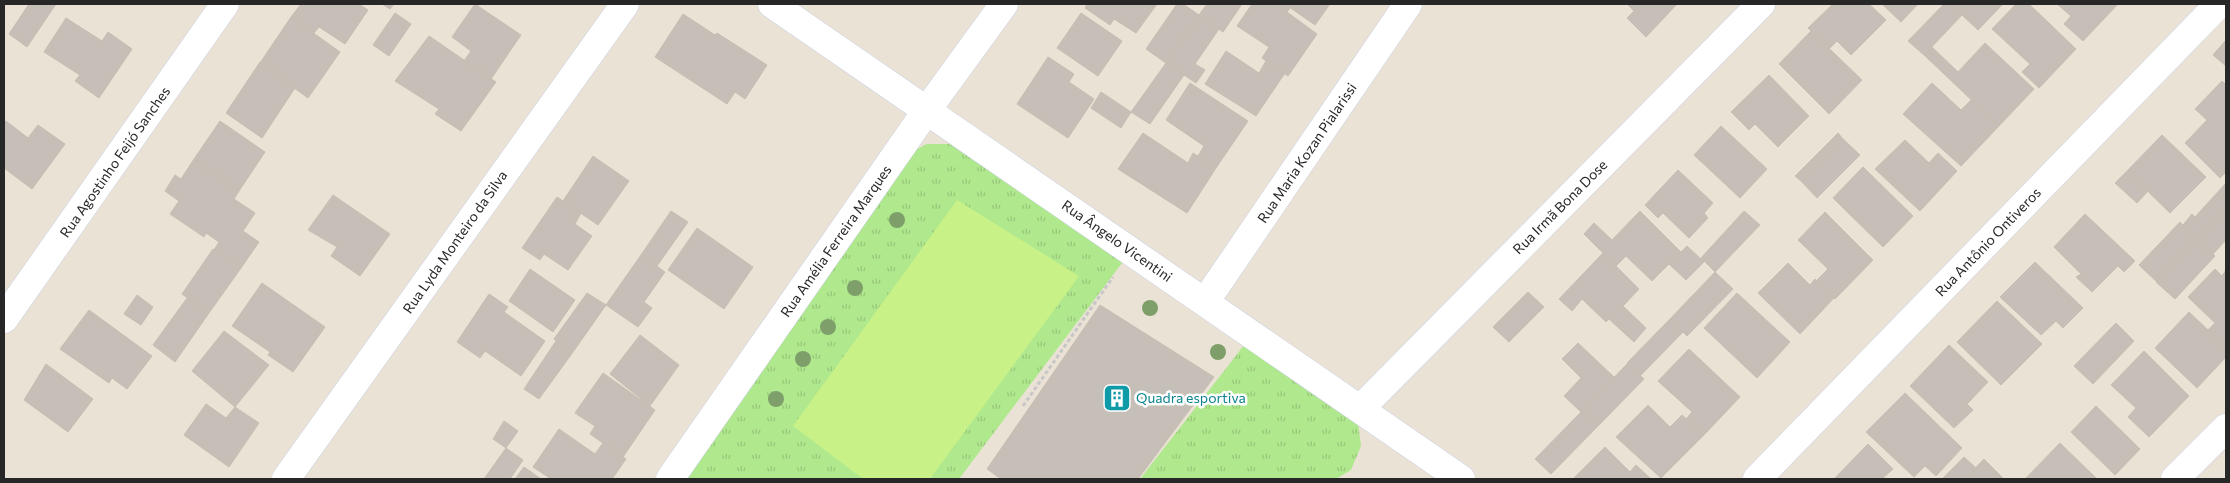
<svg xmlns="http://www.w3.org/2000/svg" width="2230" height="483" viewBox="0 0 2230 483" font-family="Commissioner,sans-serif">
  <defs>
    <pattern id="grass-tufts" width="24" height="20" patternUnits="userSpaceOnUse" patternTransform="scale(1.25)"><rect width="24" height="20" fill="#afe88d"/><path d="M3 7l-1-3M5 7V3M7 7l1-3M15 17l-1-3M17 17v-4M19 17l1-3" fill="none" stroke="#97c77a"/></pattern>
  </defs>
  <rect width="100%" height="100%" fill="#ebe2d6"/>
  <!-- grass -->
  <g fill="url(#grass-tufts)">
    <path d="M927,144h24l174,115 -166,220h-278l223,-323z"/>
    <path d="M1248,340l109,75 4,31 -10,24 -15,9h-196z"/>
  </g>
  <!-- pitch -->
  <path fill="#c8f187" d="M957,200l122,76 -149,203h-67l-70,-53z"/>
  <!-- building -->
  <g fill="#c6bfb7" stroke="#c6beb0">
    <path d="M29,4h27l-29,43 -18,-13z"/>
    <path d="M301,4h58l9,6 -23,34 -26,-17 -5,6 -23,-16z"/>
    <path d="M382,4h12l-4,5z"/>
    <path d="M475,4l46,31 -30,44 -27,-18 7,-10 -19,-14z"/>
    <path d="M1087,4h70l-21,29 -22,-14 -4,6 -25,-17z"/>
    <path d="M1177,4h6l16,11 -33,48 -20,-14z"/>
    <path d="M1207,4h35l-19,28 -24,-17z"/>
    <path d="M1252,4h32l6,4 -3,4 30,22 -29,42 -26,-18 7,-11 -32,-21z"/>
    <path d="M1285,4h45l-15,21z"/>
    <path d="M1627,4h50l-31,33 -19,-19 7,-7z"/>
    <path d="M1833,4h36l17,16 -35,35 -14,-14 -8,8 -21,-21z"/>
    <path d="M1882,4h36l-17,18z"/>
    <path d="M1944,4h6l12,11 -38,40 -16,-14z"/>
    <path d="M1950,4h23l-11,11z"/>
    <path d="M1973,4h30l-25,26 -16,-15z"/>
    <path d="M2016,4h13l47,45 -37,39 -17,-16 8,-8 -38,-35z"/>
    <path d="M2057,4h61l-35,37 -19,-17 7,-8z"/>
    <path d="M395,13l16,11 -22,32 -16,-11z"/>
    <path d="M1081,13l41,28 -24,35 -41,-28z"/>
    <path d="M683,14l32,21 2,-2 50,32 -22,34 -10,-7 -8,12 -72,-47z"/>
    <path d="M1199,15l20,14 -24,35 10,6 -9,13 -30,-20z"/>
    <path d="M291,17l49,35 -32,46 -48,-35z"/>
    <path d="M66,18l36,23 6,-9 24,17 -33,49 -24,-17 5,-6 -36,-23z"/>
    <path d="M1811,31l51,49 -33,34 -50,-50z"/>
    <path d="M429,36l67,46 -35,49 -26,-17 4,-5 -44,-28z"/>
    <path d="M2226,40v26l-13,-11z"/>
    <path d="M1985,43l49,46 -35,37 -75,-71 8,-8 26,25z"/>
    <path d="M1226,51l33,22 7,-12 19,12 -29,43 -51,-32z"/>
    <path d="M1048,57l26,17 -5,8 25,17 -26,39 -51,-34z"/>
    <path d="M260,62l35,26 -33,50 -36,-25z"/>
    <path d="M1166,63l18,12 -34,49 -19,-12z"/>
    <path d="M1769,75l40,41 -31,31 -23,-23 -6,6 -18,-18z"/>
    <path d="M2222,81l4,4v87l-6,6 -35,-35 22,-23 -12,-11z"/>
    <path d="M1190,83l58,38 -32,47 -18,-12 6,-10 -38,-26z"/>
    <path d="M1932,83l29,27 10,-10 28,26 -38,40 -58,-52z"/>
    <path d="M1101,92l30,20 -10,16 -30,-20z"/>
    <path d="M6,121l22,17 10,-13 27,19 -33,45 -28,-21v-44z"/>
    <path d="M220,121l45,31 -26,39 -45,-32z"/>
    <path d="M1721,126l46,43 -27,29 -46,-43z"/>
    <path d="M1143,133l45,30 5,-10 23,15 -29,45 -69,-44z"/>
    <path d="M1838,133l5,6 -41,43 -7,-6z"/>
    <path d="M2162,135l44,42 -36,36 -43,-42z"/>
    <path d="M1843,139l17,16 -43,43 -15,-16z"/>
    <path d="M1905,140l24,23 9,-10 19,18 -37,40 -45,-42z"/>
    <path d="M593,156l36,25 -31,44 -35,-24z"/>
    <path d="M194,159l45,32 -5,8 21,14 -12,18 16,11 -18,26 -27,-18 5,-8 -13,-9 -2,4 -34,-23 9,-13 -14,-10 10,-16 6,4z"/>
    <path d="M1863,167l50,49 -30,31 -50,-49z"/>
    <path d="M1678,170l35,33 -9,10 4,5 -19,20 -26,-25 -5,5 -13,-13z"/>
    <path d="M2127,171l21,20 -11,12 -22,-20z"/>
    <path d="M2226,183v26l-29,30 -14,-14 9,-11 3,3z"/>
    <path d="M333,195l57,39 -30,42 -29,-20 6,-9 -29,-17z"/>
    <path d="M557,197l24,16 -6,11 17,12 -24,34 -24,-16 -4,6 -18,-12z"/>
    <path d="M2226,209v31l-13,14 -16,-15z"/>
    <path d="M671,211l17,11 -31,44 -16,-11z"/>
    <path d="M1640,211l41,41 -29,29 -26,-25 -10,10 -32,-32 10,-11 18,17z"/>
    <path d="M1744,211l16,14 -45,47 -14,-14z"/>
    <path d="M1825,212l48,48 -38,39 -19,-18 12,-12 -30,-29z"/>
    <path d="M2085,214l50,47 -11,11 -6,-6 -26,26 -16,-15 5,-3 -27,-27z"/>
    <path d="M2180,222l17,17 -40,43 -18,-17z"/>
    <path d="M697,228l56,39 -29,42 -56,-39z"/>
    <path d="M2197,239l18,17 -40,43 -19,-17z"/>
    <path d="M1687,246l17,16 -18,18 -17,-16z"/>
    <path d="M213,249l28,19 -32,45 -27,-19z"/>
    <path d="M1603,253l36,36 -16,17 23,22 -12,14 -25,-23 -3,3 -24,-23 -10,12 -13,-12z"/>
    <path d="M641,255l24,17 -21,30 8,6 -14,19 -32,-22z"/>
    <path d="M2035,262l48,46 -20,20 -7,-7 -15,14 -41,-38z"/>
    <path d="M1788,263l22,22 5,-6 19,19 -34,36 -42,-41z"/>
    <path d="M530,269l45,31 -22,32 -44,-31z"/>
    <path d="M2215,269l7,7 4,-6v77l-18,-17 7,-7 -27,-26z"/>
    <path d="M1715,272l18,17 -46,47 -17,-17z"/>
    <path d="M262,283l63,44 -32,45 -25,-17 2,-3 -38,-26z"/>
    <path d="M1528,292l16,15 -35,35 -16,-15z"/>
    <path d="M587,293l19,12 -33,47 -19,-13z"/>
    <path d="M1737,293l53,49 -33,36 -53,-50z"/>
    <path d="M489,294l19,13 -4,5 41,29 -24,35 -36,-25 -5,7 -23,-16z"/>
    <path d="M137,295l16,12 -12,18 -17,-11z"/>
    <path d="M187,298l22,15 -34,49 -22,-17z"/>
    <path d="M1997,301l45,43 -41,41 -44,-43z"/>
    <path d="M1100,305l114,72 -76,102h-137l-14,-10z"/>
    <path d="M89,310l63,46 -25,33 -15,-11 -3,5 -49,-34z"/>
    <path d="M2189,312l37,35v10l-29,31 -42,-40z"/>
    <path d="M1670,319l13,13 -43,44 -13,-13z"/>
    <path d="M2116,323l18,18 -41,43 -19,-18z"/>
    <path d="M224,331l45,34 -34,42 -43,-36z"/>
    <path d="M640,335l39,30 -29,41 -40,-32z"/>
    <path d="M556,341l17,11 -34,47 -15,-10z"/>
    <path d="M1578,343l36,34 -33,35 -17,-16 17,-18 -19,-19z"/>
    <path d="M1949,345l39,37 -21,22 6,6 -19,18 -44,-42z"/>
    <path d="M1689,349l51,48 -36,38 -18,-16 6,-7 -34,-31z"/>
    <path d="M2144,351l45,45 -40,41 -21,-20 8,-9 -25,-23z"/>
    <path d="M46,364l47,35 -25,33 -44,-32z"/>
    <path d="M1627,364l17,15 -47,48 -16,-15z"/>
    <path d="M603,373l52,37 -32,47 -33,-23 5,-8 -20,-13z"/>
    <path d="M1905,393l57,55 -26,28 -11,-10 -11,11 -48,-45z"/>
    <path d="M206,404l20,14 9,-11 24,16 -30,44 -45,-32z"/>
    <path d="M1648,405l22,22 12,-12 22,20 -43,43 -45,-41z"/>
    <path d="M2096,406l44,43 -25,26 -44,-43z"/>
    <path d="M1581,412l16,15 -46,47 -16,-15z"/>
    <path d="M504,421l14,10 -12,17 -13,-9z"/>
    <path d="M559,429l36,25 8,-11 23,16 -14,20h-61l-18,-12z"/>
    <path d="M2060,443l37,36h-72z"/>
    <path d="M1868,444l25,25 -11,10h-48z"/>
    <path d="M1605,447l25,25 6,-7 15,14h-78z"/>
    <path d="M506,448l17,12 -13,19h-26z"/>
    <path d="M1964,457l12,11 -11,11h-23z"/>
    <path d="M1984,459l20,20h-39z"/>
    <path d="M524,467l17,12h-26z"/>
  </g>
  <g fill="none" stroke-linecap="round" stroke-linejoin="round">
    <!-- minor casing -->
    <g stroke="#ccd1e2" stroke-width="29">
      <g id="minor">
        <path d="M772,4l689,475"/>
        <path d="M1205,302l203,-298"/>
        <path d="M4,319l221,-315"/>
        <path d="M1360,409l401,-405"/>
        <path d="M286,479l339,-475"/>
        <path d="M670,479l257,-369 77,-106"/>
        <path d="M1757,479l462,-475"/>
        <path d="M2175,479l51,-51"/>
      </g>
    </g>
    <!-- path -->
    <path stroke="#c7c7c7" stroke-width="3" stroke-dasharray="4 2.5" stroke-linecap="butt" d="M1023,406l90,-129"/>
    <!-- minor -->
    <use href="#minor" stroke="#fff" stroke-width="28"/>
  </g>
  <!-- trees -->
  <g fill="#7f9f6a">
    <circle cx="897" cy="220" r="8"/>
    <circle cx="855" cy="288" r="8"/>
    <circle cx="1150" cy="308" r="8"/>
    <circle cx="828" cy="327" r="8"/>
    <circle cx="1218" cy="352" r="8"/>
    <circle cx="803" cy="359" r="8"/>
    <circle cx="776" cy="399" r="8"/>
  </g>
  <!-- icons -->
  <defs>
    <g id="building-square" transform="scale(1.4375)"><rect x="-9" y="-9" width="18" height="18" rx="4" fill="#0f9aa8" stroke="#fff"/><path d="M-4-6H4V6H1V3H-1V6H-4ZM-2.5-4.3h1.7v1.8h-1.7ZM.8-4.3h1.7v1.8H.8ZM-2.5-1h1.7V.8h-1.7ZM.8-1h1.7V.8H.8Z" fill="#fff"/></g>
  </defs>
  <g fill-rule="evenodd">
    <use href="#building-square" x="1117" y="398"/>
  </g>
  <g text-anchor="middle" stroke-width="5" stroke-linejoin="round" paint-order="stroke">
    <!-- street labels -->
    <g font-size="14" fill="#272727" stroke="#fff">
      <text transform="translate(1307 153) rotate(-56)" y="5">Rua Maria Kozan Pialarissi</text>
      <text transform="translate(115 162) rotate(-55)" y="5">Rua Agostinho Feijó Sanches</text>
      <text transform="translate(1560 207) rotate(-45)" y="5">Rua Irmã Bona Dose</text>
      <text transform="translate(836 241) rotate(-55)" y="5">Rua Amélia Ferreira Marques</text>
      <text transform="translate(1117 241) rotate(35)" y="5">Rua Ângelo Vicentini</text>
      <text transform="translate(455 242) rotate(-55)" y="5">Rua Lyda Monteiro da Silva</text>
      <text transform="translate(1988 242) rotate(-46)" y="5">Rua Antônio Ontiveros</text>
    </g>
    <!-- culture labels -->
    <g font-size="14" fill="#0d838f" stroke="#fff" text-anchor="start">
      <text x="1136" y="403">Quadra esportiva</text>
    </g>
  </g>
  <!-- border -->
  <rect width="2230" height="483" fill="none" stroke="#272727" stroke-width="10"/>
</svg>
